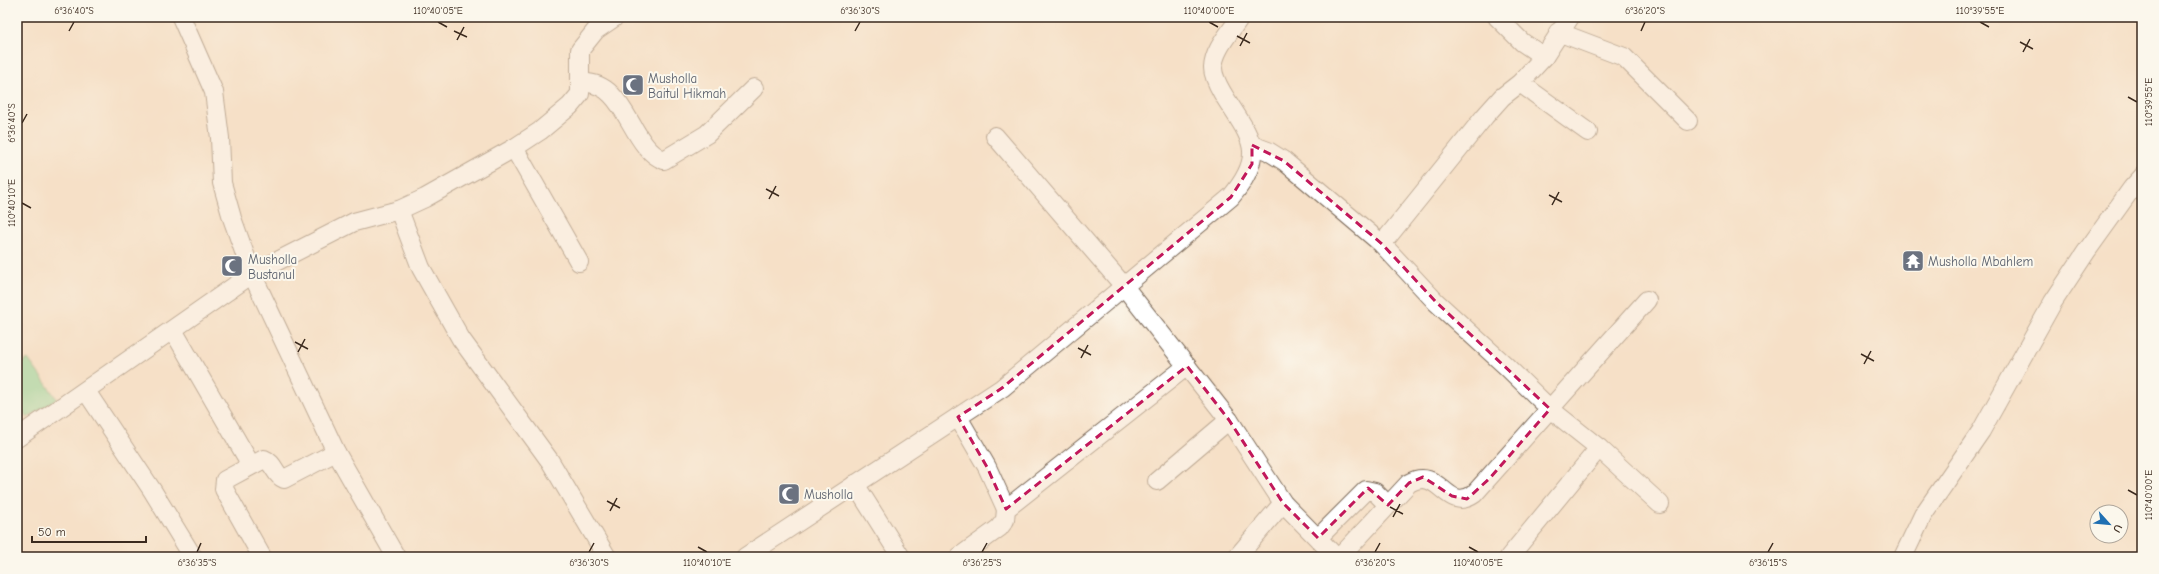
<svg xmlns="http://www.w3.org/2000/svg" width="2159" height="574" viewBox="0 0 2159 574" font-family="'Comic Neue',sans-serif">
  <rect width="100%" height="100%" fill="#fbf7ec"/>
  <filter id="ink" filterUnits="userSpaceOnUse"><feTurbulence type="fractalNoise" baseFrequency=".025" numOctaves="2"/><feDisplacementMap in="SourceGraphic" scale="8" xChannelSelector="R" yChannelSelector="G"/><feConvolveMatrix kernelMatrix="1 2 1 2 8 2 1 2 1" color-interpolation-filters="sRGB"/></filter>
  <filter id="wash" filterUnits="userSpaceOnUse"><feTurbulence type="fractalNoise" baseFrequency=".012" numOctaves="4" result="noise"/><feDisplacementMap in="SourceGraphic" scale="16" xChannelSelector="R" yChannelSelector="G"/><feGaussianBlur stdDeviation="0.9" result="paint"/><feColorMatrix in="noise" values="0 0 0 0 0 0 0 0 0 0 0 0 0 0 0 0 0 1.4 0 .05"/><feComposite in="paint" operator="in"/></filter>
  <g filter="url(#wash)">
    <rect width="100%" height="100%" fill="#f6e0c7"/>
    <!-- green -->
    <path fill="#86d697" stroke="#60805a" d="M28,359l29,40 -30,19 -10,-17v-35z"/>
  </g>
  <g filter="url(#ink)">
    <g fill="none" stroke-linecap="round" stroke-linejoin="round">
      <!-- minor casing -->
      <g stroke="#7c6a59" stroke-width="20">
        <g id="minor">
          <path d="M181,17l33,75 6,46 2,45 10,35 20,56 84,178 60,105"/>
          <path d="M1497,17l25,25 22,15 26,-40"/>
          <path d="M1558,32l66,25 64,64"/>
          <path d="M580,83c47,-4 49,65 84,77l43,-26 47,-46"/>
          <path d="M1520,83l68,49"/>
          <path d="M995,136l128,149 106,135 54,83 53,54"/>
          <path d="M1252,145l16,6 16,10 98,83 54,58 70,64 44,43 49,39 61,56"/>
          <path d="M514,148l65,114"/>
          <path d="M399,210l22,58 40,71 89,122 57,96"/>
          <path d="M1382,244l103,-128 17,-19 18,-14 24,-26"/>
          <path d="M173,330l78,135"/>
          <path d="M86,391l66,99 41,67"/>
          <path d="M958,417l29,50 19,42"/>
          <path d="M17,438l235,-164 102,-52 45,-12 26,-12 89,-50 26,-17 30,-25 10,-12v-44l16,-20 19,-13"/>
          <path d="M1157,481l72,-61"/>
          <path d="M855,484l46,73"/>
          <path d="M1318,538l48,-48 9,2 13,13"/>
          <path d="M262,557l-38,-68 1,-9 39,-21c11,4 10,16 20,20l52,-27"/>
          <path d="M745,557l257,-169 229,-191c38,-46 18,-60 -8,-103 -4,-7 -10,-17 -10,-26 1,-19 17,-35 27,-51"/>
          <path d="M959,557l40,-29 6,-8 1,-11 181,-143"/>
          <path d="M1237,557l46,-54"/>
          <path d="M1340,557l69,-74c31,-18 37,31 65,11l173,-194"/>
          <path d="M1509,557l90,-109"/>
          <path d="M1903,557l20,-42 58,-84 72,-129 33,-50 46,-64 10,-11"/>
        </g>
      </g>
      <!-- minor -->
      <use href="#minor" stroke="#fff" stroke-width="18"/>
    </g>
  </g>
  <!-- marked area -->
  <path d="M0 0H2159V574H0ZM1252,145l32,16 98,83 54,58 114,107 -60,69 -23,21 -15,-3 -29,-19 -14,6 -21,22 -20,-17 -50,50 -35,-35 -54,-83 -42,-54 -181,143 -19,-42 -29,-50 44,-29 229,-191 21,-33z" fill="#f6e0c7" fill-opacity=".55" fill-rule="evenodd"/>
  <path fill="none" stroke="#c2185b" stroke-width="3" stroke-dasharray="8 5" stroke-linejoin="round" d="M1252,145l32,16 98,83 54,58 114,107 -60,69 -23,21 -15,-3 -29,-19 -14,6 -21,22 -20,-17 -50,50 -35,-35 -54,-83 -42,-54 -181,143 -19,-42 -29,-50 44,-29 229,-191 21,-33z"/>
  <!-- ticks -->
  <path fill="none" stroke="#3b2a1e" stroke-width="1.5" d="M438,22l9,5M1209,22l9,5M1980,22l9,5M69,31l5,-9M454,31l13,6M855,31l5,-9M1641,31l4,-9M1237,36l13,7M457,40l7,-13M2020,42l13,7M1240,46l7,-13M2023,52l7,-13M2128,97l9,5M22,123l5,-9M766,189l13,7M1549,195l13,7M769,199l7,-13M22,203l9,5M1552,205l7,-13M295,342l13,7M1078,348l13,7M298,352l7,-13M1861,354l13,7M1081,358l7,-13M1864,364l7,-13M2128,490l9,5M607,501l13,7M1390,507l13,7M610,511l7,-13M1393,517l7,-13M698,547l9,5M1469,547l9,5M197,552l4,-9M589,552l5,-9M982,552l5,-9M1375,552l5,-9M1768,552l5,-9"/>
  <!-- icons -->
  <defs>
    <g id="mosque-square" transform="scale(1.15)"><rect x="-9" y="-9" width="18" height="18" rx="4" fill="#6b7280" stroke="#fbf7ec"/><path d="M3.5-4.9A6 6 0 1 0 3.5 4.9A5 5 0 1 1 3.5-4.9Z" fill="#fff"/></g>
    <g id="temple-square" transform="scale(1.15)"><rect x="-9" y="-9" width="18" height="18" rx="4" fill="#6b7280" stroke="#fbf7ec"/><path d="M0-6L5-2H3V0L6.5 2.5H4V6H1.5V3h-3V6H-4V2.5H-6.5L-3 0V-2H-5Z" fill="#fff"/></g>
  </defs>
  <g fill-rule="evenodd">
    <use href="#mosque-square" x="633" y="85"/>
    <use href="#temple-square" x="1913" y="261"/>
    <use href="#mosque-square" x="232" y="266"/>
    <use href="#mosque-square" x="789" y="494"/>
  </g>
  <g text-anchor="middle" stroke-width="4" stroke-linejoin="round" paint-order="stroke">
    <!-- worship labels -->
    <g font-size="13" fill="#5b616d" stroke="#fbf7ec" text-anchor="start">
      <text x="648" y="83">Musholla<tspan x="648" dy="15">Baitul Hikmah</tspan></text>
      <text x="248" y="264">Musholla<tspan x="248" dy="15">Bustanul</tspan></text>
      <text x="1928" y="266">Musholla Mbahlem</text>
      <text x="804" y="499">Musholla</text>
    </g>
  </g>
  <!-- margin -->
  <rect width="2159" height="574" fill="none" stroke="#fbf7ec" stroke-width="44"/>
  <!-- north arrow -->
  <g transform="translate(2109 524) rotate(117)"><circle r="19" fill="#fbf7ec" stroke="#aea59a"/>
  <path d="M0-3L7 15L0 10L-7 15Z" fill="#1f6fb2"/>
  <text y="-6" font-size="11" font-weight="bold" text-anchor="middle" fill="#3b2a1e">U</text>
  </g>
  <!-- scale -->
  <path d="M32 536v6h114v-6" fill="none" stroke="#3b2a1e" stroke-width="2"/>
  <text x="38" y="536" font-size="12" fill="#3b2a1e" stroke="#fbf7ec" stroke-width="3" paint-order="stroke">50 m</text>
  <rect x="22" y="22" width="2115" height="530" fill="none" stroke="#3b2a1e" stroke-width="1.5"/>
  <g font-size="10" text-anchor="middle" fill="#3b2a1e">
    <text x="74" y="14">6°36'40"S</text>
    <text x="438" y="14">110°40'05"E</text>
    <text x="860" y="14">6°36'30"S</text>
    <text x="1209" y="14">110°40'00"E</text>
    <text x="1645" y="14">6°36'20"S</text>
    <text x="1980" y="14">110°39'55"E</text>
    <text transform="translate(2148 102) rotate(-90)" y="4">110°39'55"E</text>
    <text transform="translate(11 123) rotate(-90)" y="4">6°36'40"S</text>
    <text transform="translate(11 203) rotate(-90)" y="4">110°40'10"E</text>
    <text transform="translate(2148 495) rotate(-90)" y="4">110°40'00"E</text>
    <text x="197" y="566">6°36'35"S</text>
    <text x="589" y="566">6°36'30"S</text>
    <text x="707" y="566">110°40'10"E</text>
    <text x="982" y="566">6°36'25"S</text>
    <text x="1375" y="566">6°36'20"S</text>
    <text x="1478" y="566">110°40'05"E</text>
    <text x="1768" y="566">6°36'15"S</text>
  </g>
</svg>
